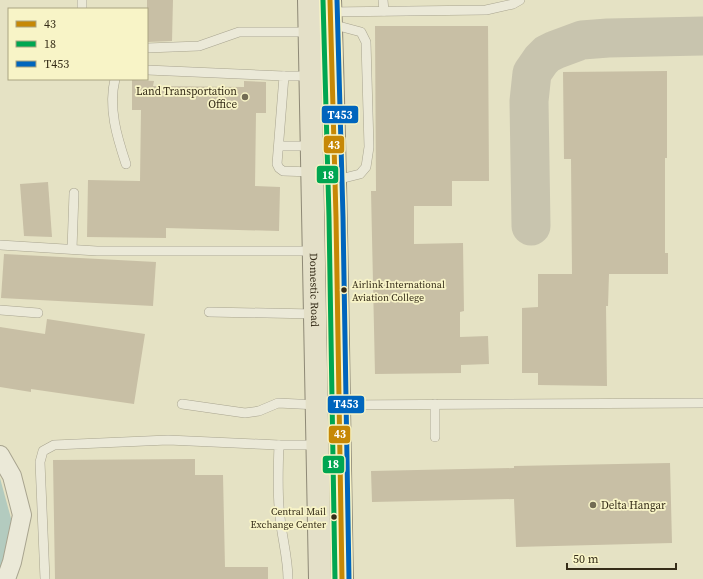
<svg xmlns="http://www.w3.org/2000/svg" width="703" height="579" viewBox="0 0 703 579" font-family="'Source Serif 4',serif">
  <rect width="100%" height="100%" fill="#e5e2c4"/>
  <!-- water -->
  <path fill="#b3cbbf" d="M0,478l18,66 -18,35z"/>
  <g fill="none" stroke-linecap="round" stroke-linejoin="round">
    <!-- taxiway -->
    <path stroke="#c8c4ae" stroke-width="39" d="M531,226l-2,-125 3,-28 9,-13 6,-6 8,-4 27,-10 26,-2 95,-2"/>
  </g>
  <!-- building -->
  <g fill="#c8bfa5">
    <path d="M147,0h26l-1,41 -25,1z"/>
    <path d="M375,26h113l1,155h-37v25h-38v38l49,-1 1,68 -4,1v25l28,-1 1,28 -28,1v8l-86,1 -4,-183h5z"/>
    <path d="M667,71v87h-2v95h3v21h-59l-1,32h-2l1,80 -69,-1v-12h-16v-65l16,-1v-33h34l-1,-115h-7l-1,-87z"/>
    <path d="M132,80l22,1 -1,5 91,1v-6l22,1v31h-10l-1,73 25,1 -1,44 -113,-3v10l-79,-1 1,-57 52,1 1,-71h-9z"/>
    <path d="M48,182l4,55 -28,-1 -4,-52z"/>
    <path d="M4,254l152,8 -3,44 -152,-8z"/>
    <path d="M47,319l98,15 -11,70 -103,-15v3l-31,-5v-60l45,7z"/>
    <path d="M195,459v16h28l2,92h43v12h-213l-2,-119z"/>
    <path d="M670,463l2,80 -156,4 -2,-48 -142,3 -1,-31 143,-3v-2z"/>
  </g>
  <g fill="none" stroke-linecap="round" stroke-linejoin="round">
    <!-- lane casing -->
    <g stroke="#a8a48f" stroke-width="10">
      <g id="lane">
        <path d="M383,0l1,11"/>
        <path d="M82,9v-9"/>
        <path d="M329,12l157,-2 27,-6 7,-4"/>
        <path d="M331,24l30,8 5,10 3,105 -3,20 -6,7 -24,6"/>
        <path d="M147,48l52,-2 40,-14h70"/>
        <path d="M147,70l137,6 -7,88 2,4 4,3 29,1"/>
        <path d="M284,76h27"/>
        <path d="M115,79c-7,29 2,58 11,85"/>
        <path d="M279,146h33"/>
        <path d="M0,245l97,6h217"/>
        <path d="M72,249l2,-56"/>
        <path d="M0,310l38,3"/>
        <path d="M209,312l106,2"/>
        <path d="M182,404l63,9 14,-2 19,-8 40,2"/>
        <path d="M435,404v33"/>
        <path d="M338,405l365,-2"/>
        <path d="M279,445h38"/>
        <path d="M45,579l-5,-117 3,-11 11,-6 114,-5 111,5c-1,24 -2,48 1,72 2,21 8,41 8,62"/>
      </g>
    </g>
    <!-- street casing -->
    <g stroke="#a8a48f" stroke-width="20">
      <path id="street" d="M0,455l12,21 10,39 -10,47 -6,17"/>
    </g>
    <!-- primary casing -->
    <g stroke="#8e8976" stroke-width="24">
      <g id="primary">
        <path id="s1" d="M309,0l11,579"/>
        <path d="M330,0c7,193 8,386 12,579"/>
      </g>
    </g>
    <!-- lane -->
    <use href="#lane" stroke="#ebe9d8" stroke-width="9"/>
    <!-- street -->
    <use href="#street" stroke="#ebe9d8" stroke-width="18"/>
    <!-- primary -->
    <use href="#primary" stroke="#e4e0c8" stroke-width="22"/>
    <!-- bus-1 casing -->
    <g stroke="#f8f4c7" stroke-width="8">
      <path id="bus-1" d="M330,0l6,217 6,362"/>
    </g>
    <!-- bus-2 casing -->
    <g stroke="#f8f4c7" stroke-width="8">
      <path id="bus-2" d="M323,0l6,217 6,362"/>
    </g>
    <!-- bus-3 casing -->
    <g stroke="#f8f4c7" stroke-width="8">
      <path id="bus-3" d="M337,0l6,217 6,362"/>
    </g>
    <!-- bus-1 -->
    <use href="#bus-1" stroke="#c68806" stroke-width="5"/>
    <!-- bus-2 -->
    <use href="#bus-2" stroke="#00a651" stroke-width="5"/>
    <!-- bus-3 -->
    <use href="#bus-3" stroke="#0065bd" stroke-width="5"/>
  </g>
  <!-- markers -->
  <g fill="#736c54" stroke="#f8f4c7" stroke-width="1.5">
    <circle cx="245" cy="97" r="4"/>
    <circle cx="593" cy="505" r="4"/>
  </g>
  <g fill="#352c18" stroke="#f8f4c7" stroke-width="1.5">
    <circle cx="344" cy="290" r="3.5"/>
    <circle cx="334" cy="517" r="3.5"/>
  </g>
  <g text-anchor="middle" stroke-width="3.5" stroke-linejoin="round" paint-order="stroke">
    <!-- bus labels -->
    <g font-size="10" fill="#352c18" stroke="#f8f4c7" text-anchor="start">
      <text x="352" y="288">Airlink International<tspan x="352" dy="13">Aviation College</tspan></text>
      <text x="326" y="515" text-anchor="end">Central Mail<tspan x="326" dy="13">Exchange Center</tspan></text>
    </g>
    <!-- poi labels -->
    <g font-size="11" fill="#352c18" stroke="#f8f4c7" text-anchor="end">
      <text x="237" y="95">Land Transportation<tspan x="237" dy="13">Office</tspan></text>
      <text x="601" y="509" text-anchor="start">Delta Hangar</text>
    </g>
    <!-- street labels -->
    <g font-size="11" fill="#352c18" stroke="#f8f4c7">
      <text dy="4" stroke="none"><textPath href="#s1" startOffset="290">Domestic Road</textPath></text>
    </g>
  </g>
  <g stroke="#f8f4c7" stroke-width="1.5">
    <rect x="321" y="105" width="38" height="19" rx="4" fill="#0065bd"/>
    <rect x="323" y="135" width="22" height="19" rx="4" fill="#c68806"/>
    <rect x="316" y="165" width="23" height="19" rx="4" fill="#00a651"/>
    <rect x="327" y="395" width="38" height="19" rx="4" fill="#0065bd"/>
    <rect x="328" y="425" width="23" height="19" rx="4" fill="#c68806"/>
    <rect x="322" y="455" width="23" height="19" rx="4" fill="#00a651"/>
  </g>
  <g font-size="11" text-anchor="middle" font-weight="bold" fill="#fff">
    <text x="340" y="119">T453</text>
    <text x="334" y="149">43</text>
    <text x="328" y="179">18</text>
    <text x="346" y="408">T453</text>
    <text x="340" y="438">43</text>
    <text x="333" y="468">18</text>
  </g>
  <!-- legend -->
  <rect x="8" y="8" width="140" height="72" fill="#f8f4c7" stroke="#aaa481"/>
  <rect x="16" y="21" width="20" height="6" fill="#c68806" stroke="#aaa481"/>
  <text x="44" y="28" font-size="12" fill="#352c18">43</text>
  <rect x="16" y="41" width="20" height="6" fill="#00a651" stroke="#aaa481"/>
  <text x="44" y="48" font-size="12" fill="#352c18">18</text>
  <rect x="16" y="61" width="20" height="6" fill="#0065bd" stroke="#aaa481"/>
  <text x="44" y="68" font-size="12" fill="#352c18">T453</text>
  <!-- scale -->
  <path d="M567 563v6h109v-6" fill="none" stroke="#352c18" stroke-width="2"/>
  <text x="573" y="563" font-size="12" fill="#352c18" stroke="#f8f4c7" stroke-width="3" paint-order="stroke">50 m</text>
</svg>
